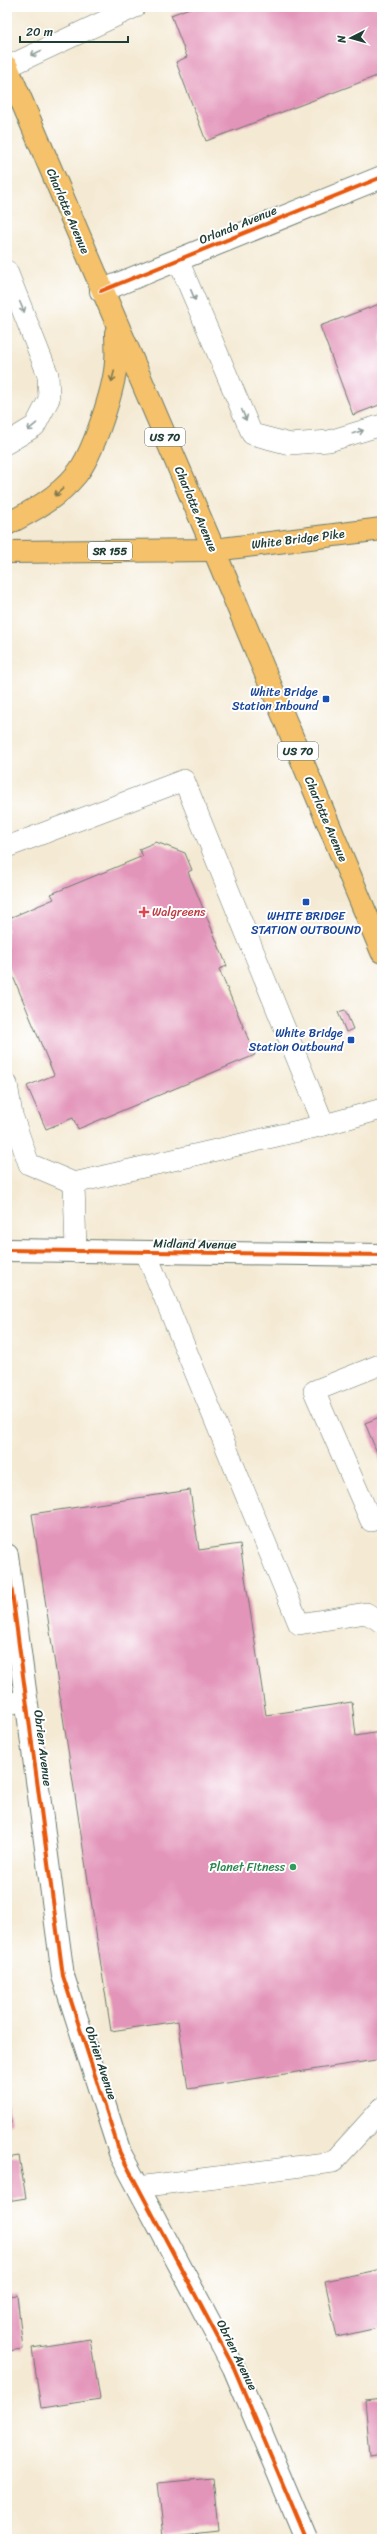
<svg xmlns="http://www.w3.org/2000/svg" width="389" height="2546" viewBox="0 0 389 2546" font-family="Sriracha,sans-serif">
  <rect width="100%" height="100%" fill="#fff"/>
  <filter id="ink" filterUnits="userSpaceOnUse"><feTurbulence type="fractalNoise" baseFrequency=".025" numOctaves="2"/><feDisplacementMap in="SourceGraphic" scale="8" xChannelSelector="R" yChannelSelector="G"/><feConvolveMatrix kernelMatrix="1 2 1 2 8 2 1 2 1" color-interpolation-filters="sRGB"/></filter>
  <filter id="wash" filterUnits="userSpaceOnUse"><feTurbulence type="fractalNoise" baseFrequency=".012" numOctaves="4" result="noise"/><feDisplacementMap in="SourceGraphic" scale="16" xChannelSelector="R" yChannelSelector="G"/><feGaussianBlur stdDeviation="0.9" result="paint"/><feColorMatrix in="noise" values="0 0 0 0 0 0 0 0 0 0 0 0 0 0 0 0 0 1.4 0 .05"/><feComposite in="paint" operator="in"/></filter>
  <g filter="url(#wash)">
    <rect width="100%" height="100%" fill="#f4ead4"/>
    <g id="blocks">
      <!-- building -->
      <g fill="#e394b9">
        <path d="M192,7h190v67l-176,67 -30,-79 11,-5 -16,-42z"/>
        <path d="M382,303v101l-29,11 -33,-89z"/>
        <path d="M156,842l29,11 7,17 -4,2 39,94 -8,3 36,86 -177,74 -5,-11 -27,11 -19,-43 27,-11 -47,-113v-43l47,-20 -3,-5 92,-38 -4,-7z"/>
        <path d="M345,1010l8,19 -7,3 -8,-20z"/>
        <path d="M382,1416v49l-17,-42z"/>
        <path d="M190,1490l9,60 41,-6 26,171 86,-13 4,34 24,-4 2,16v311l-194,30 -10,-68 -67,10 -79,-517z"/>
        <path d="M7,2097l4,26 -4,1z"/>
        <path d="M19,2156l7,42 -19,3v-43z"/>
        <path d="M382,2269v58l-45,10 -12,-56z"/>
        <path d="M17,2295l6,54 -16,2v-55z"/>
        <path d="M90,2339l10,60 -59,9 -9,-60z"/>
        <path d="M382,2398v55l-12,2 -5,-55z"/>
        <path d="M213,2478l5,52 -54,6 -6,-53z"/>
      </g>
    </g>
  </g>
  <g filter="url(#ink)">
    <use href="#blocks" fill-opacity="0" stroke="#6a7a6c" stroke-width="1"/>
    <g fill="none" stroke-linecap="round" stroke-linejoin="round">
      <!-- lane casing -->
      <g stroke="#6a7a6c" stroke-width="22">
        <g id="lane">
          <path d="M7,67l128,-60"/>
          <path d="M178,260l74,174 38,10 39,-3 53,-16"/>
          <path d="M7,271l41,104 1,24 -14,27 -28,17"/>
          <path d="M7,847l177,-67 140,345 -250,58 -45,-19 -17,-49 -5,-31"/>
          <path d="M324,1125l58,-16"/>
          <path d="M74,1183l2,69"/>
          <path d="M146,1253l153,371 67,-11 16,9"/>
          <path d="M371,1521l-57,-130 68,-27"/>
          <path d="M7,1704l20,-4"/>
          <path d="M138,2187l195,-25 49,-54"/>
        </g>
      </g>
      <!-- street casing -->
      <g stroke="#6a7a6c" stroke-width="24">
        <g id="street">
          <path d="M101,291l281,-114"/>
          <path d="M7,1250l375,5"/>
          <path d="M7,1555l56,421 57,177 114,215 72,171"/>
        </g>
      </g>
      <!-- primary casing -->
      <g stroke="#6a7a6c" stroke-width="24">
        <g id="primary">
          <path d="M7,67l207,483 168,402"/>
          <path d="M7,524c26,-13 51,-27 69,-49 17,-20 39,-88 40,-114 1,-10 0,-19 0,-28"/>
          <path d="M7,552l207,-2 168,-21"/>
        </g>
      </g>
      <!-- lane -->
      <use href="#lane" stroke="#fff" stroke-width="21"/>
      <!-- street -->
      <use href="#street" stroke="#fff" stroke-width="22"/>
      <!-- primary -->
      <use href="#primary" stroke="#f5c16b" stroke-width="22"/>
      <!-- cycleway casing -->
      <g stroke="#fff" stroke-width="6">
        <g id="cycleway">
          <path d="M101,291l281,-114"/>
          <path d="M7,1250l375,5"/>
          <path d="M7,1555l56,421 57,177 114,215 72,171"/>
        </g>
      </g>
      <!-- cycleway -->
      <use href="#cycleway" stroke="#e8590c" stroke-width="4"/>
    </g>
    <!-- one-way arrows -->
    <defs><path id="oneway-shaft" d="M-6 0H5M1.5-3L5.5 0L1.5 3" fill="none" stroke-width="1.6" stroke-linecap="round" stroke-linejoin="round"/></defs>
    <g stroke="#8f9e9a">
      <use href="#oneway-shaft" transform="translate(36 53) rotate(155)"/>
      <use href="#oneway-shaft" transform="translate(193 295) rotate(67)"/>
      <use href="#oneway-shaft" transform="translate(22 307) rotate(67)"/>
      <use href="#oneway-shaft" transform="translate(244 415) rotate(67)"/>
      <use href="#oneway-shaft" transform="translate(32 427) rotate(140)"/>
      <use href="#oneway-shaft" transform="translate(358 432) rotate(-17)"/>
    </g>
    <g stroke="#7f784d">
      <use href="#oneway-shaft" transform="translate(113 376) rotate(104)"/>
      <use href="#oneway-shaft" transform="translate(59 492) rotate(139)"/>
    </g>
  </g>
  <!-- markers -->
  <g fill="#1a4fb4" stroke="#fff" stroke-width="1.5">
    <rect x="322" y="695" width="8" height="8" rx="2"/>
    <rect x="302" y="898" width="8" height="8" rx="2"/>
    <rect x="347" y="1036" width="8" height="8" rx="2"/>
  </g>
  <path fill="#e0444e" stroke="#fff" stroke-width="1.5" d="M142 906h4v4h4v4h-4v4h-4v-4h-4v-4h4z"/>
  <circle fill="#2e9e5b" stroke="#fff" stroke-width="1.5" cx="293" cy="1867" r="4"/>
  <g text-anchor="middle" stroke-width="4" stroke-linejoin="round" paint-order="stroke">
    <!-- shield labels -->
    <g fill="#fff" stroke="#627771" stroke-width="1">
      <rect x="145" y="428" width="40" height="18" rx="3"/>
      <rect x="88" y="542" width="44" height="18" rx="3"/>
      <rect x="278" y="742" width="40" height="18" rx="3"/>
    </g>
    <g font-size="11" font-weight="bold" fill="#1f3d34">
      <text x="165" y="441">US 70</text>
      <text x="110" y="555">SR 155</text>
      <text x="298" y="755">US 70</text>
    </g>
    <!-- street labels -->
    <g font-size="12" fill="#1f3d34" stroke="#fff">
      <text transform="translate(68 211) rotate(67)" y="4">Charlotte Avenue</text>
      <text transform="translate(238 225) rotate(-22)" y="4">Orlando Avenue</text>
      <text transform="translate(196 509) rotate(67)" y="4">Charlotte Avenue</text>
      <text transform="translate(298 539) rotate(-7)" y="4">White Bridge Pike</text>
      <text transform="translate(326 819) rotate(67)" y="4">Charlotte Avenue</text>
      <text transform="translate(195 1244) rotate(1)" y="4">Midland Avenue</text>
      <text transform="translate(43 1748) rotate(83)" y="4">Obrien Avenue</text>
      <text transform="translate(101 2063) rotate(72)" y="4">Obrien Avenue</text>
      <text transform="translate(237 2355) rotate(64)" y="4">Obrien Avenue</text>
    </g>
    <!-- transit labels -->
    <g font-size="12" fill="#164399" stroke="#fff" text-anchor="end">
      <text x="318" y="696">White Bridge<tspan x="318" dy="14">Station Inbound</tspan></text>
      <text x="306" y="920" text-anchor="middle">WHITE BRIDGE<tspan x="306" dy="14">STATION OUTBOUND</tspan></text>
      <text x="343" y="1037">White Bridge<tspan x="343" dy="14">Station Outbound</tspan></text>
    </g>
    <!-- health labels -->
    <g font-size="12" fill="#be3a42" stroke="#fff" text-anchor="start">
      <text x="152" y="916">Walgreens</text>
    </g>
    <!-- leisure labels -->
    <g font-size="12" fill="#27864d" stroke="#fff" text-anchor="end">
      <text x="285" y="1871">Planet Fitness</text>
    </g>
  </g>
  <!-- margin -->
  <rect width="389" height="2546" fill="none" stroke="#fff" stroke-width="24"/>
  <!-- north arrow -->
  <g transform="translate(351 38) rotate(264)" stroke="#ffffff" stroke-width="3" paint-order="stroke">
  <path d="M0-3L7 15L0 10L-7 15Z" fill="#1f3d34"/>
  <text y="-6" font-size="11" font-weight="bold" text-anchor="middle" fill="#1f3d34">N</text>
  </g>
  <!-- scale -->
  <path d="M20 36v6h108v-6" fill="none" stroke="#1f3d34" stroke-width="2"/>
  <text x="26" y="36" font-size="12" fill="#1f3d34" stroke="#ffffff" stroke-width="3" paint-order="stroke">20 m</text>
</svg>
